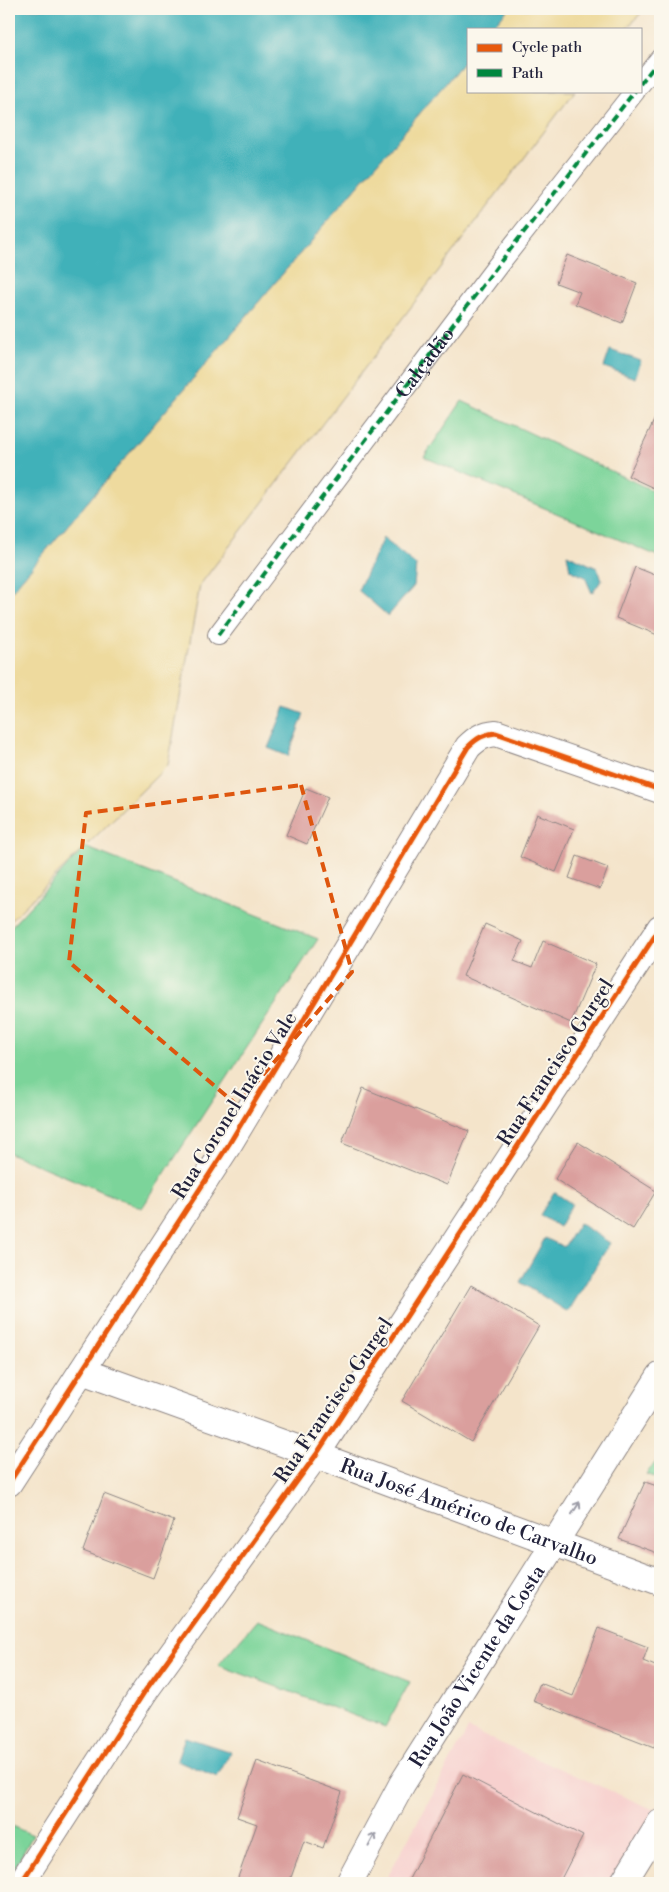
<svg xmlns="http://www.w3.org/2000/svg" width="669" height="1892" viewBox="0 0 669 1892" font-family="'Libre Bodoni',serif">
  <rect width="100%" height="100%" fill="#fbf7ec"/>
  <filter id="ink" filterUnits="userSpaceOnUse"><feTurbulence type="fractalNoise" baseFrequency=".02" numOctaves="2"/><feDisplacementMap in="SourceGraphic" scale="10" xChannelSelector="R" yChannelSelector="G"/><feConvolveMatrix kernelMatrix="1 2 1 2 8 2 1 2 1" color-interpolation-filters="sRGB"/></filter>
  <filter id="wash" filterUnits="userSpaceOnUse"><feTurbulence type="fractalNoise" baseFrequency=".0096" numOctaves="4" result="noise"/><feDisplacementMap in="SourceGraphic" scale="20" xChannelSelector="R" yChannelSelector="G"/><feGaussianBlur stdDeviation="1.12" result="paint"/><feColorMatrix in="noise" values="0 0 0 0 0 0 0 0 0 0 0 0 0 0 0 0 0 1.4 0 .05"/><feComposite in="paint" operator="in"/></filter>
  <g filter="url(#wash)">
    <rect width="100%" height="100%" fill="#f4e4ca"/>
    <!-- built -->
    <path fill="#f7d0ce" d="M468,1729l187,81 -46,73h-225z"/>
    <!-- green -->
    <g fill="#7bd49a" stroke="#4e7b6a">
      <path d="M462,401l198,93v63l-236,-100z"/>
      <path d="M85,847l233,92 -176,269 -133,-55v-224z"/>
      <path d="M660,1457v22l-14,-5z"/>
      <path d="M257,1620l153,62 -25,45 -167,-62z"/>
      <path d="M9,1825l24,10 -24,43z"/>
    </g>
    <!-- sand -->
    <g fill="#eeda9e" stroke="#887e6c">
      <path d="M508,9h137l-19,20h-135z"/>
      <path d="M468,57v34h107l-375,494 -32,180 -159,157v-328z"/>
    </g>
    <!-- water -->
    <g fill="#41b1b9" stroke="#326a7a">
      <path d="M9,9h499l-17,20h-23v28l-459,537z"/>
      <path d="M610,350l31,11 -6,17 -31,-11z"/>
      <path d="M383,538l33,27 -2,21 -26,30 -30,-26z"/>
      <path d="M567,554l30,14 5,12 -10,13 -7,-16 -15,-7z"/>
      <path d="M285,707l19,7 -16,42 -20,-8z"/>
      <path d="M554,1192l18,12 -13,23 -19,-12z"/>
      <path d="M579,1223l31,20 -42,69 -48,-30 25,-44 19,9z"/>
      <path d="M185,1737l46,15 -14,25 -40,-17z"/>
    </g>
    <g id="blocks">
      <!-- building -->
      <g fill="#da9f9d">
        <path d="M567,255l70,28 -15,40 -47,-19 5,-12 -24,-9z"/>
        <path d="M657,414l3,1v76l-32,-15z"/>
        <path d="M635,567l25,10v59l-44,-18z"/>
        <path d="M306,788l22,9 -21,47 -21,-9z"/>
        <path d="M537,814l37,15 -18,43 -36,-15z"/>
        <path d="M577,856l31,12 -8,21 -31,-11z"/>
        <path d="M485,924l38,17 -9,20 18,7 11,-27 53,23 -25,59 -108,-47z"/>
        <path d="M363,1088l106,43 -22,54 -105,-42z"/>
        <path d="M578,1142l78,49 -23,38 -78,-50z"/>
        <path d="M471,1285l68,41 -68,116 -69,-41z"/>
        <path d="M645,1482l15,5v67l-41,-15z"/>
        <path d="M104,1494l70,27 -21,57 -70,-27z"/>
        <path d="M599,1628l49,19 -5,14 17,7v62l-6,18 -121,-47 7,-18 33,13z"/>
        <path d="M257,1761l85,31 -19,56 -19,-7 -15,42h-53l21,-59 -20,-7z"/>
        <path d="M463,1774l120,62 -24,47h-152z"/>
      </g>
    </g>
  </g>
  <g filter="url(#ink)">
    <use href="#blocks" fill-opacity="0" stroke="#8b8382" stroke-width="1"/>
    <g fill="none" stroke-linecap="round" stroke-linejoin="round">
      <!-- pedestrian casing -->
      <g stroke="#8b8382" stroke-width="22">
        <g id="pedestrian">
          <path d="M640,84l20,-25"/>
          <path d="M218,635l280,-370 137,-174"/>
        </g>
      </g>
      <!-- minor casing -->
      <g stroke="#8b8382" stroke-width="28">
        <g id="minor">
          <path id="s1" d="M82,1371l234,84 344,127"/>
          <path d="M9,1483l220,-339 239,-397c9,-9 16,-13 28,-14l164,57"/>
          <path d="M21,1883l124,-192 171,-236 344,-527"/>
          <path id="s2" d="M349,1883l53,-99 258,-408"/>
          <path d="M623,1883l37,-60"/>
        </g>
      </g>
      <!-- pedestrian -->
      <use href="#pedestrian" stroke="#fff" stroke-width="20"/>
      <!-- minor -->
      <use href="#minor" stroke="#fff" stroke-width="26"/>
      <!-- quiet -->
      <g stroke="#00873e" stroke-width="4" stroke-dasharray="8 4" stroke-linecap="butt">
        <path d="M640,84l20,-25"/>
        <path id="s3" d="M218,635l280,-370 137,-174"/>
      </g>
      <!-- cycleway casing -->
      <g stroke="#fbf7ec" stroke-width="8">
        <g id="cycleway">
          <path d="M9,1483l220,-339 239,-397c9,-9 16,-13 28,-14l164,57"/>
          <path d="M21,1883l124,-192 171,-236 344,-527"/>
        </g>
      </g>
      <!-- cycleway -->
      <use href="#cycleway" stroke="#e8590c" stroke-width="5"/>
    </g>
    <!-- one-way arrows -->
    <defs><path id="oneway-shaft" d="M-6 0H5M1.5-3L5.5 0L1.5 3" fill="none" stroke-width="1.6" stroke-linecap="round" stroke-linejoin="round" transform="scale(1.25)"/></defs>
    <g stroke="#9c9ca7">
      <use href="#oneway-shaft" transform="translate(576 1508) rotate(-57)"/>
      <use href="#oneway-shaft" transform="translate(372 1840) rotate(-62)"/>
    </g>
  </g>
  <!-- marked area -->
  <path fill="none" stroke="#de560e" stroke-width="4" stroke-dasharray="10 6" stroke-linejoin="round" d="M301,785l51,187 -115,133 -168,-143 17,-149z"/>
  <g text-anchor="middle" stroke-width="4" stroke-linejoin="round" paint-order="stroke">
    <!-- street labels -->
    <g font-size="20" fill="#22223b" stroke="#fbf7ec">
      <text dy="7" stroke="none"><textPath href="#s3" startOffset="342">Calçadão</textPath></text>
      <text transform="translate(555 1062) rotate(-57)" y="7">Rua Francisco Gurgel</text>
      <text transform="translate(234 1105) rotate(-58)" y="7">Rua Coronel Inácio Vale</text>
      <text transform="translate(333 1400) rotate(-56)" y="7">Rua Francisco Gurgel</text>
      <text dy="7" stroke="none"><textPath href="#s1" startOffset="412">Rua José Américo de Carvalho</textPath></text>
      <text dy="7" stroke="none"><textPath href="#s2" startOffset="252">Rua João Vicente da Costa</textPath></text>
    </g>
  </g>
  <!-- margin -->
  <rect width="669" height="1892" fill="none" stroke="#fbf7ec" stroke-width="30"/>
  <!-- legend -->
  <rect x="467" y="28" width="175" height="65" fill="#fbf7ec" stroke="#a4a2a5"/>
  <rect x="477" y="44" width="25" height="8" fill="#e8590c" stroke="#a4a2a5"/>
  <text x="512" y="52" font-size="15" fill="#22223b">Cycle path</text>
  <rect x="477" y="69" width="25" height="8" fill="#00873e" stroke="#a4a2a5"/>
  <text x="512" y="78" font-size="15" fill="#22223b">Path</text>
</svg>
